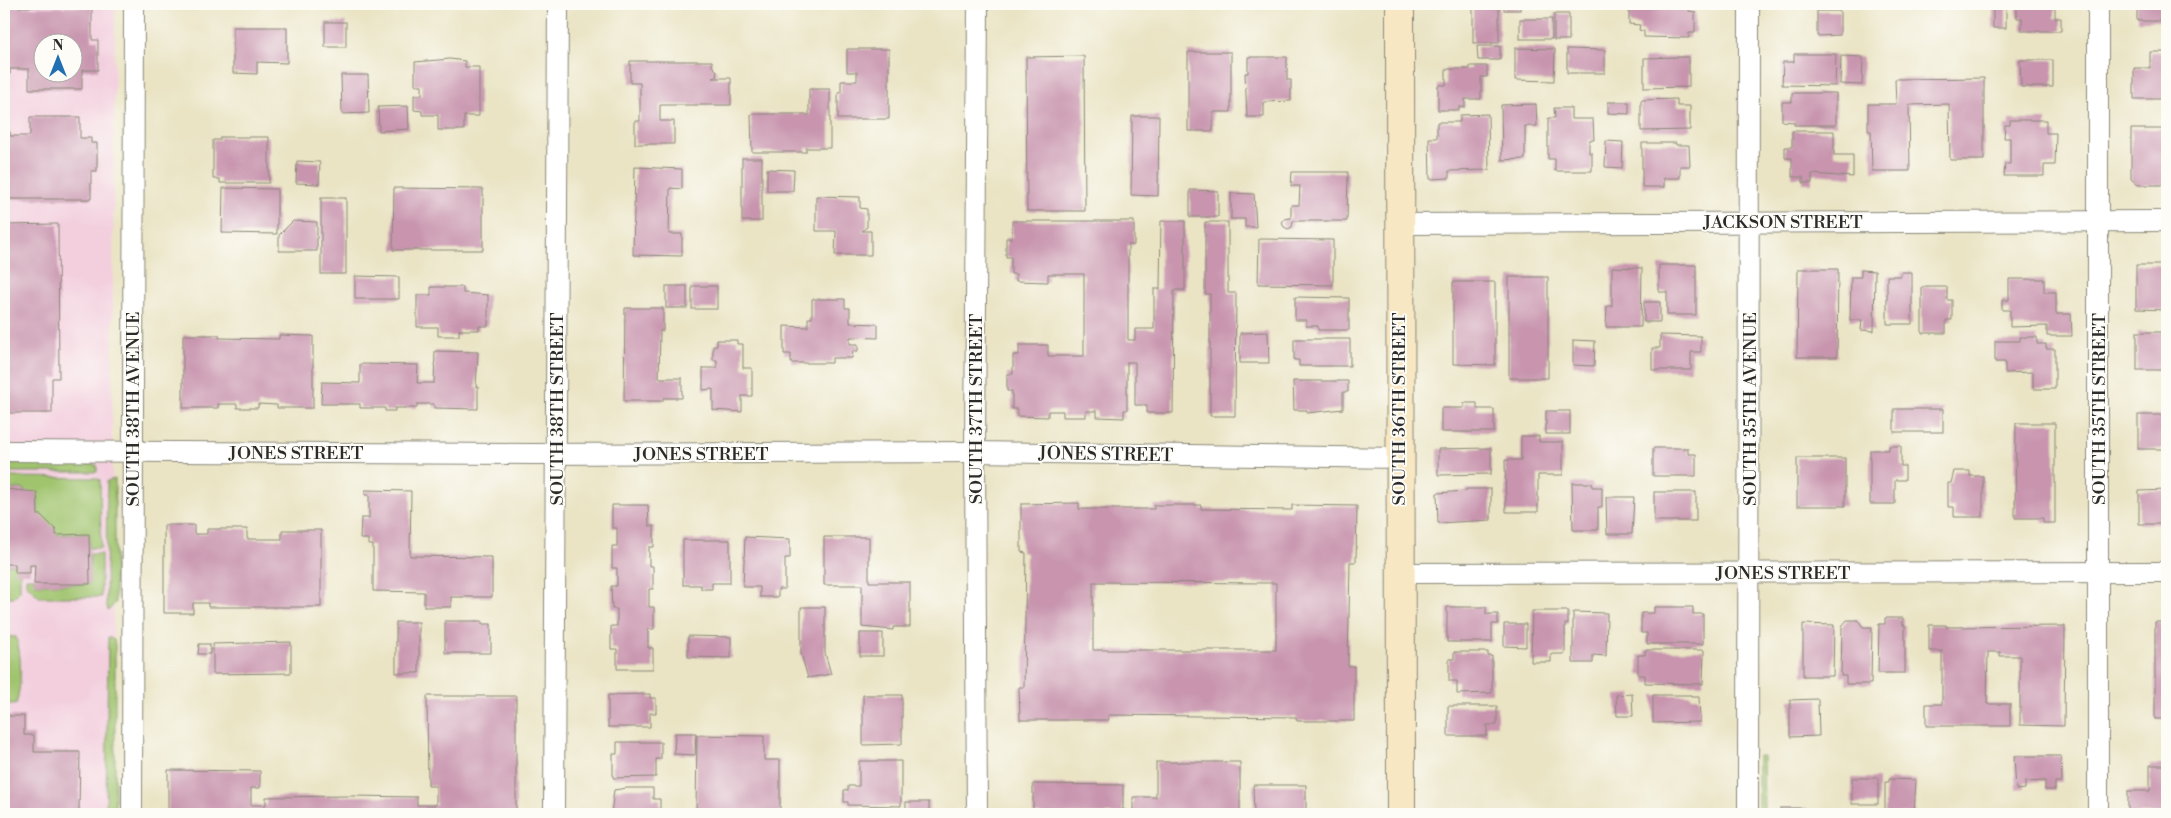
<svg xmlns="http://www.w3.org/2000/svg" width="2171" height="818" viewBox="0 0 2171 818" font-family="'Libre Bodoni',serif">
  <rect width="100%" height="100%" fill="#fdfcf7"/>
  <filter id="ink" filterUnits="userSpaceOnUse"><feTurbulence type="fractalNoise" baseFrequency=".02" numOctaves="2"/><feDisplacementMap in="SourceGraphic" scale="10" xChannelSelector="R" yChannelSelector="G"/><feConvolveMatrix kernelMatrix="1 2 1 2 8 2 1 2 1" color-interpolation-filters="sRGB"/></filter>
  <filter id="wash" filterUnits="userSpaceOnUse"><feTurbulence type="fractalNoise" baseFrequency=".0096" numOctaves="4" result="noise"/><feDisplacementMap in="SourceGraphic" scale="20" xChannelSelector="R" yChannelSelector="G"/><feGaussianBlur stdDeviation="1.12" result="paint"/><feColorMatrix in="noise" values="0 0 0 0 0 0 0 0 0 0 0 0 0 0 0 0 0 1.4 0 .05"/><feComposite in="paint" operator="in"/></filter>
  <g filter="url(#wash)">
    <rect width="100%" height="100%" fill="#eae4c5"/>
    <!-- built -->
    <path fill="#f3cfde" fill-rule="evenodd" d="M4,4h111l-3,409 2,401h-110zM42,42h30v30h-30z"/>
    <!-- green -->
    <g fill="#a0c46e" stroke="#66784c">
      <path d="M4,463l86,1 7,1v7h-93z"/>
      <path d="M9,477l87,1 4,2 1,68h-12v-14l-46,1 -5,-20v-18l-13,-5 -1,-3h-15z"/>
      <path d="M115,479v124l-7,8 -2,-8 1,-122z"/>
      <path d="M90,554h11v43h-62l-13,-13v-6h8l1,6h54z"/>
      <path d="M15,564l5,9v18l-6,6h-10v-32z"/>
      <path d="M4,636l12,1c6,18 6,48 0,67h-12z"/>
      <path d="M108,637l6,3 1,5v169h-9z"/>
      <path d="M1758,756h5l1,58h-6z"/>
    </g>
    <g id="blocks">
      <!-- building -->
      <g fill="#c894ae" fill-rule="evenodd">
        <rect x="1473" y="4" width="26" height="39"/>
        <rect x="1504" y="4" width="16" height="6"/>
        <path d="M2017,4h38v14h6v13h-39v-13h-5z"/>
        <path d="M2137,4h30v23h-5v-6h-25z"/>
        <path d="M1650,6h39v5l6,1v21h-6v5l-45,-1v-6l-5,-1 1,-5 -11,-1v-16h21z"/>
        <path d="M4,7h88v33h6v30h-16v19h-53v-20h-19v5h-6zM42,42h30v30h-30z"/>
        <rect x="1993" y="7" width="13" height="21"/>
        <path d="M1817,11h23v24l-23,1z"/>
        <rect x="1554" y="14" width="15" height="26"/>
        <rect x="1520" y="19" width="32" height="20"/>
        <rect x="325" y="22" width="21" height="25"/>
        <path d="M233,27h54v36l-30,-1v12l-24,-1z"/>
        <path d="M1477,46h23v14h-22z"/>
        <path d="M1515,48l40,1 -1,32 -39,-1z"/>
        <path d="M847,49h42v70h-51v-26h3v-12h16v-9h-10z"/>
        <path d="M1567,49l38,1v23h-38z"/>
        <path d="M1188,52h43v60h-18v19h-25z"/>
        <path d="M2150,52h17v19h-3l2,28h-32v-31h16z"/>
        <path d="M1794,54h42l-1,32 -53,-1 1,-23h11z"/>
        <path d="M1084,56l1,155h-58l-1,-154z"/>
        <path d="M1841,56l22,1 -1,28 -22,-1z"/>
        <path d="M1248,57h39v23h4v21l-27,1v15h-17l-2,-44h3z"/>
        <path d="M1679,57h10v30l-45,1v-30z"/>
        <path d="M450,59l15,2v6h14v49h-15v14h-26v-15h-16v-4l-8,-1v-15h8v-10h-7v-23z"/>
        <path d="M2020,60h33v27h-32z"/>
        <path d="M630,61h82v5l5,5 -1,6 -4,1h19v27h-71v16h14v23h-39v-23h5v-38h-10z"/>
        <path d="M1470,66h17v11h-6v22h-16v8h-6v3h-21v-25h8v-16h24z"/>
        <path d="M341,75h27l1,38 -27,1z"/>
        <path d="M1984,78v82h-34l-1,-56 -40,1 1,66h-38l-1,-40h-3v-27h28l-1,-25z"/>
        <path d="M809,89h21v59h-24v4h-54l-1,-38h55l3,2z"/>
        <path d="M1792,93h44v32h-42v-3l-12,-1v-19h10z"/>
        <path d="M1677,99v7h13v24l-49,1v-31z"/>
        <path d="M1608,102h21v12l-21,-1z"/>
        <path d="M1536,104l1,22h-12v33l-23,1 -1,-55z"/>
        <path d="M408,106l1,23 -30,2 -1,-24z"/>
        <path d="M1554,108h17v11h22l1,21h-5v13h3v18h-37v-12h-7v-41h7z"/>
        <path d="M1488,114l1,56 -40,1v7l-19,1 -1,-41h8v-16h23v-7z"/>
        <path d="M1132,116h27l-1,80 -27,-1z"/>
        <path d="M30,117h50v21h11v5h6v28h-6v28h-87v-67h6v4h20z"/>
        <path d="M2010,120h36v13h10l-1,32h-11v11h-40l1,-12h5v-26h-6l1,-13h5z"/>
        <path d="M2131,129h36v56h-29l-7,-6z"/>
        <path d="M1792,131h42v24h19v22l-41,-3v9h-9v-6h-11v-19h-7v-11h7z"/>
        <path d="M220,137h49v46h-49v-4h-7v-39h7z"/>
        <path d="M1606,141l17,1 -1,26 -17,-1z"/>
        <path d="M1642,143h34v2h13l1,21h-10v12h-16v9h-22z"/>
        <rect x="742" y="158" width="20" height="63"/>
        <path d="M297,161l23,1 -1,22 -23,-1z"/>
        <path d="M635,167l47,2v20l-12,-1 -1,46h13v22l-49,-1z"/>
        <path d="M767,169l27,1 -1,21h-26z"/>
        <path d="M1292,172h56l-1,49h-54l-1,6 -4,2 -4,-2 -2,-4 2,-4 7,-1v-13h8l1,-19h-9z"/>
        <path d="M223,188l54,1v45l-55,-1z"/>
        <path d="M394,188l89,1v61h-90z"/>
        <path d="M1190,190l28,1v26h-28z"/>
        <path d="M1231,193l23,1 2,33h-11v-8h-14z"/>
        <path d="M816,196l44,1v11l7,1v18l-5,4h9v24h-36l1,-24h-20z"/>
        <rect x="321" y="198" width="25" height="76"/>
        <path d="M293,221l24,1v29h-38v-16z"/>
        <path d="M1012,221h122v24h-6v95h7v-11h19v-40h6l1,-68h24v69h-11l-1,123h-26v-8h-12v-43h-8v48h-3v8l-27,-1v-6h-11v6h-23v-6h-15v6l-31,-1v-7h-5v-18h-5v-17h6v-19h6v-10h29v11h36v-82h-36v8l-32,-1v-7h-5v-17h-5v-19h6z"/>
        <path d="M1205,222h23v71h8l-1,123h-25v-122h-5z"/>
        <path d="M58,224l1,154h-7v35h-48v-188z"/>
        <path d="M1259,239l74,1v45l-75,-1z"/>
        <path d="M1659,265h37v50h-29v-23h-8z"/>
        <path d="M2136,265h31v45l-31,-1z"/>
        <path d="M1612,267l30,1 -1,59h-35l1,-21h5z"/>
        <path d="M1798,269h40l-1,88h-40z"/>
        <path d="M1861,270l14,1 -1,60 -13,-1 1,-10h-12l1,-43h10z"/>
        <path d="M1901,272h11v52h-25v-48h14z"/>
        <path d="M355,276l44,1v22h-44z"/>
        <rect x="1509" y="277" width="39" height="101"/>
        <path d="M2009,279h35v13h12v22h15l1,22h-25v-10l-37,1v-17h-8v-10h7z"/>
        <path d="M1453,282h42v83l-42,-1z"/>
        <rect x="666" y="286" width="21" height="22"/>
        <rect x="692" y="286" width="25" height="23"/>
        <path d="M431,287h32v6l25,2v31h-9v4h-20v6h-21v-9h-21v-32h14z"/>
        <path d="M1922,287h25v13h5v20h-6v13h-24z"/>
        <path d="M1295,297l54,1v32h-31v-4h-12v-6h-11z"/>
        <path d="M812,299h33v9h5v15l28,1v14l-28,-1v7h8v7h-5l-1,7h-20v5h-41v-9h-7v-28l24,1v-9h4z"/>
        <rect x="1644" y="302" width="16" height="20"/>
        <path d="M625,308h38v23h-3l-1,47h23v20h-19v3h-39z"/>
        <path d="M1268,332l1,31h-29v-30z"/>
        <rect x="2137" y="332" width="30" height="38"/>
        <path d="M183,335h36v3l60,1v-4l34,1v72h-36v-3l-19,-1v4h-21v-4h-19v4h-35z"/>
        <path d="M1660,335l41,1v16h-10v18h-39v-22h8z"/>
        <path d="M2020,337h17v7h9v5h9v40h-22v-17l-28,1v-11h-10v-21h25z"/>
        <path d="M1294,339h56v27h-51v-6h-5z"/>
        <path d="M717,340h20v4h6v24h9v28h-10v16l-29,-2v-21l-10,1v-22h14v-8h-4v-14h4z"/>
        <path d="M1573,340l22,1 -1,25 -21,-1z"/>
        <path d="M435,351l43,1 -2,35h2v22l-44,-1v-4h-17v4h-22v3h-10v-3h-25v-4h-39l1,-22 38,1v-19l58,1 -1,18h17z"/>
        <path d="M1293,381h55v11h-5v17l-36,4v-3h-13z"/>
        <path d="M1464,403h13v6h17v23h-53v-24h23z"/>
        <rect x="1894" y="409" width="49" height="23"/>
        <rect x="1546" y="411" width="24" height="23"/>
        <rect x="2138" y="415" width="29" height="34"/>
        <path d="M2016,423h39v100h-12v-5h-28z"/>
        <path d="M1521,436h18v6h24v33h-25v37h-32l-1,-52h16z"/>
        <path d="M1889,446h12v20h4v14h-10v24h-25v-54h19z"/>
        <path d="M1491,448v26l-53,1v-26z"/>
        <path d="M1653,448h35v6h8v22h-43z"/>
        <rect x="1797" y="458" width="48" height="48"/>
        <path d="M1954,471h16v5h13v41h-29v-10h-6v-24h3z"/>
        <path d="M1572,483h20v4h10v20h-4v23h-25z"/>
        <path d="M4,489l33,3 1,23h3l15,15v5l33,-1 1,50h-56l1,-19h-5v8h-15v-9h-11z"/>
        <path d="M1466,489h25v31l-53,3 -1,-30 29,-2z"/>
        <path d="M365,490l46,1 -1,65 82,1v40h-41v10h-27v-15l-51,-1v-46h-5v-6h-8l1,-21h8v-23h-4z"/>
        <path d="M2167,490v34h-28v-33z"/>
        <rect x="1654" y="492" width="42" height="29"/>
        <path d="M1606,497h28l-2,37h-25z"/>
        <path d="M1079,503v6h75v-4h47v4l91,1v-5l65,1 -1,56h-6l-2,104h6v55h-57l-1,-4 -188,-2 1,5h-89l-1,-33h5l2,-134 -5,-1v-48zM1093,582l183,1v67h-183z"/>
        <path d="M612,505h36l1,21h5v21h-5v19h4v23h-4v18h5v22h-6v19h5v21h-36v-20h-6v-23h6v-17h-5l-1,-23h6v-18h-5v-22h5v-18h-5z"/>
        <path d="M164,525h30v9h13v-5h40v10h35v-9h39v77h-113v-4h-15v10h-29z"/>
        <path d="M745,537l45,2v19h-5v31h-7v8h-18v-10h-17z"/>
        <path d="M824,537h45v45h41v45h-17v3l-31,-3v-42h-38z"/>
        <path d="M683,540h47v43h-18v6h-11v-4h-18z"/>
        <path d="M801,607h24v46l6,21 -23,4 -7,-24z"/>
        <path d="M1447,607h39v7h12v10h-6v18h-45z"/>
        <path d="M1654,607h39v7h10v30h-56v-11h-6v-20h13z"/>
        <path d="M1532,611h36v13h-3v30h-14v8h-20z"/>
        <path d="M1573,612l34,1 -1,43 -13,-1v8h-20z"/>
        <path d="M1885,618h18v7h2v48h-27l1,-49h6z"/>
        <path d="M1847,620h11l5,7h9l-1,57h-25v-8h-5l1,-50z"/>
        <path d="M445,621h37v3h9v29h-46z"/>
        <rect x="396" y="622" width="23" height="51"/>
        <rect x="2155" y="622" width="12" height="97"/>
        <path d="M1504,624h22v23l-22,-1z"/>
        <path d="M1803,624l31,1 -1,51h-30z"/>
        <path d="M1929,625h17v2l119,-1 -1,100 -44,-1v-69h-20v-4h-12l-1,52h23v22h-84v-22h16v-53h-13z"/>
        <rect x="860" y="633" width="23" height="23"/>
        <path d="M688,636l43,1v21l-43,-1z"/>
        <path d="M291,642v31l-78,1v-30z"/>
        <path d="M199,644h11v10h-12z"/>
        <path d="M1645,650h59l-1,34 -58,-1v-8h-7v-20h7z"/>
        <path d="M1454,652h34v4h4v37l-35,1v-13h-8v-22h5z"/>
        <path d="M650,694v4h6v15h-6v14h-42v-32z"/>
        <path d="M1632,694l1,22h-16l-1,-21z"/>
        <path d="M863,695h39v49l-39,1z"/>
        <path d="M1653,695h38v2h8l1,25 -47,1z"/>
        <path d="M427,696h89v118h-348v-44l92,1v17h-9v17h15v-8l85,-1 66,1v8h19v-19h-8z"/>
        <path d="M1818,699l1,37 -29,1v-37z"/>
        <path d="M1448,706h49v19h-10v11h-39z"/>
        <path d="M4,716h20v19h10v17h46l-1,62h-75z"/>
        <path d="M675,733h21l-1,22 -21,-1z"/>
        <path d="M697,735l67,1v24h16v54h-84z"/>
        <path d="M617,742h44v17h-5v18l-43,1v-24h4z"/>
        <path d="M2014,756h47l1,26h-7v8h-10v-9l-20,1v7l-9,1z"/>
        <path d="M859,761h42v45l-53,-1v-3h-4v-12h4v-4h11z"/>
        <path d="M1156,762h84v52h-107v-17h23z"/>
        <path d="M2150,765h17v49h-39v-23h22z"/>
        <rect x="1852" y="778" width="26" height="26"/>
        <path d="M1889,779l27,1 -2,34h-29v-32h4z"/>
        <path d="M1033,784l90,1v26h5v3h-95z"/>
        <path d="M1253,785h53v29h-52z"/>
        <path d="M627,788h26v11h7v15h-49l3,-24z"/>
        <rect x="906" y="802" width="23" height="12"/>
        <rect x="1780" y="808" width="24" height="6"/>
        <path d="M2061,812v2h-82v-1z"/>
      </g>
    </g>
  </g>
  <g filter="url(#ink)">
    <use href="#blocks" fill-opacity="0" stroke="#8a8878" stroke-width="1"/>
    <g fill="none" stroke-linecap="round" stroke-linejoin="round">
      <!-- street casing -->
      <g stroke="#8a8878" stroke-width="22">
        <g id="street">
          <path d="M2098,4v810"/>
          <path d="M1399,224l768,-3"/>
          <path d="M4,451l527,3 444,-2 424,6"/>
          <path d="M1399,573l768,-1"/>
          <path d="M132,814l2,-810"/>
          <path d="M554,814l4,-810"/>
          <path d="M977,814l-2,-362 3,-448"/>
          <path d="M1748,814l1,-810"/>
        </g>
      </g>
      <!-- secondary casing -->
      <g stroke="#8a8878" stroke-width="30">
        <path id="secondary" d="M1400,4l1,810"/>
      </g>
      <!-- street -->
      <use href="#street" stroke="#fff" stroke-width="20"/>
      <!-- secondary -->
      <use href="#secondary" stroke="#f8e7c3" stroke-width="28"/>
    </g>
  </g>
  <g text-anchor="middle" stroke-width="4" stroke-linejoin="round" paint-order="stroke">
    <!-- street labels -->
    <g font-size="18" fill="#2b2b2b" stroke="#fdfcf7">
      <text x="1783" y="228">JACKSON STREET</text>
      <text transform="translate(133 409) rotate(-90)" y="6">SOUTH 38TH AVENUE</text>
      <text transform="translate(557 409) rotate(-90)" y="6">SOUTH 38TH STREET</text>
      <text transform="translate(976 409) rotate(-90)" y="6">SOUTH 37TH STREET</text>
      <text transform="translate(1399 409) rotate(-90)" y="6">SOUTH 36TH STREET</text>
      <text transform="translate(1750 409) rotate(-90)" y="6">SOUTH 35TH AVENUE</text>
      <text transform="translate(2099 409) rotate(-90)" y="6">SOUTH 35TH STREET</text>
      <text x="296" y="459">JONES STREET</text>
      <text x="701" y="460">JONES STREET</text>
      <text transform="translate(1106 454) rotate(1)" y="6">JONES STREET</text>
      <text x="1783" y="579">JONES STREET</text>
    </g>
  </g>
  <!-- margin -->
  <rect width="2171" height="818" fill="none" stroke="#fdfcf7" stroke-width="20"/>
  <!-- north arrow -->
  <g transform="translate(58 58)"><circle r="24" fill="#fdfcf7" stroke="#a9a8a5"/>
  <path d="M0-4L9 19L0 12L-9 19Z" fill="#1f6fb2"/>
  <text y="-8" font-size="14" font-weight="bold" text-anchor="middle" fill="#2b2b2b">N</text>
  </g>
</svg>
